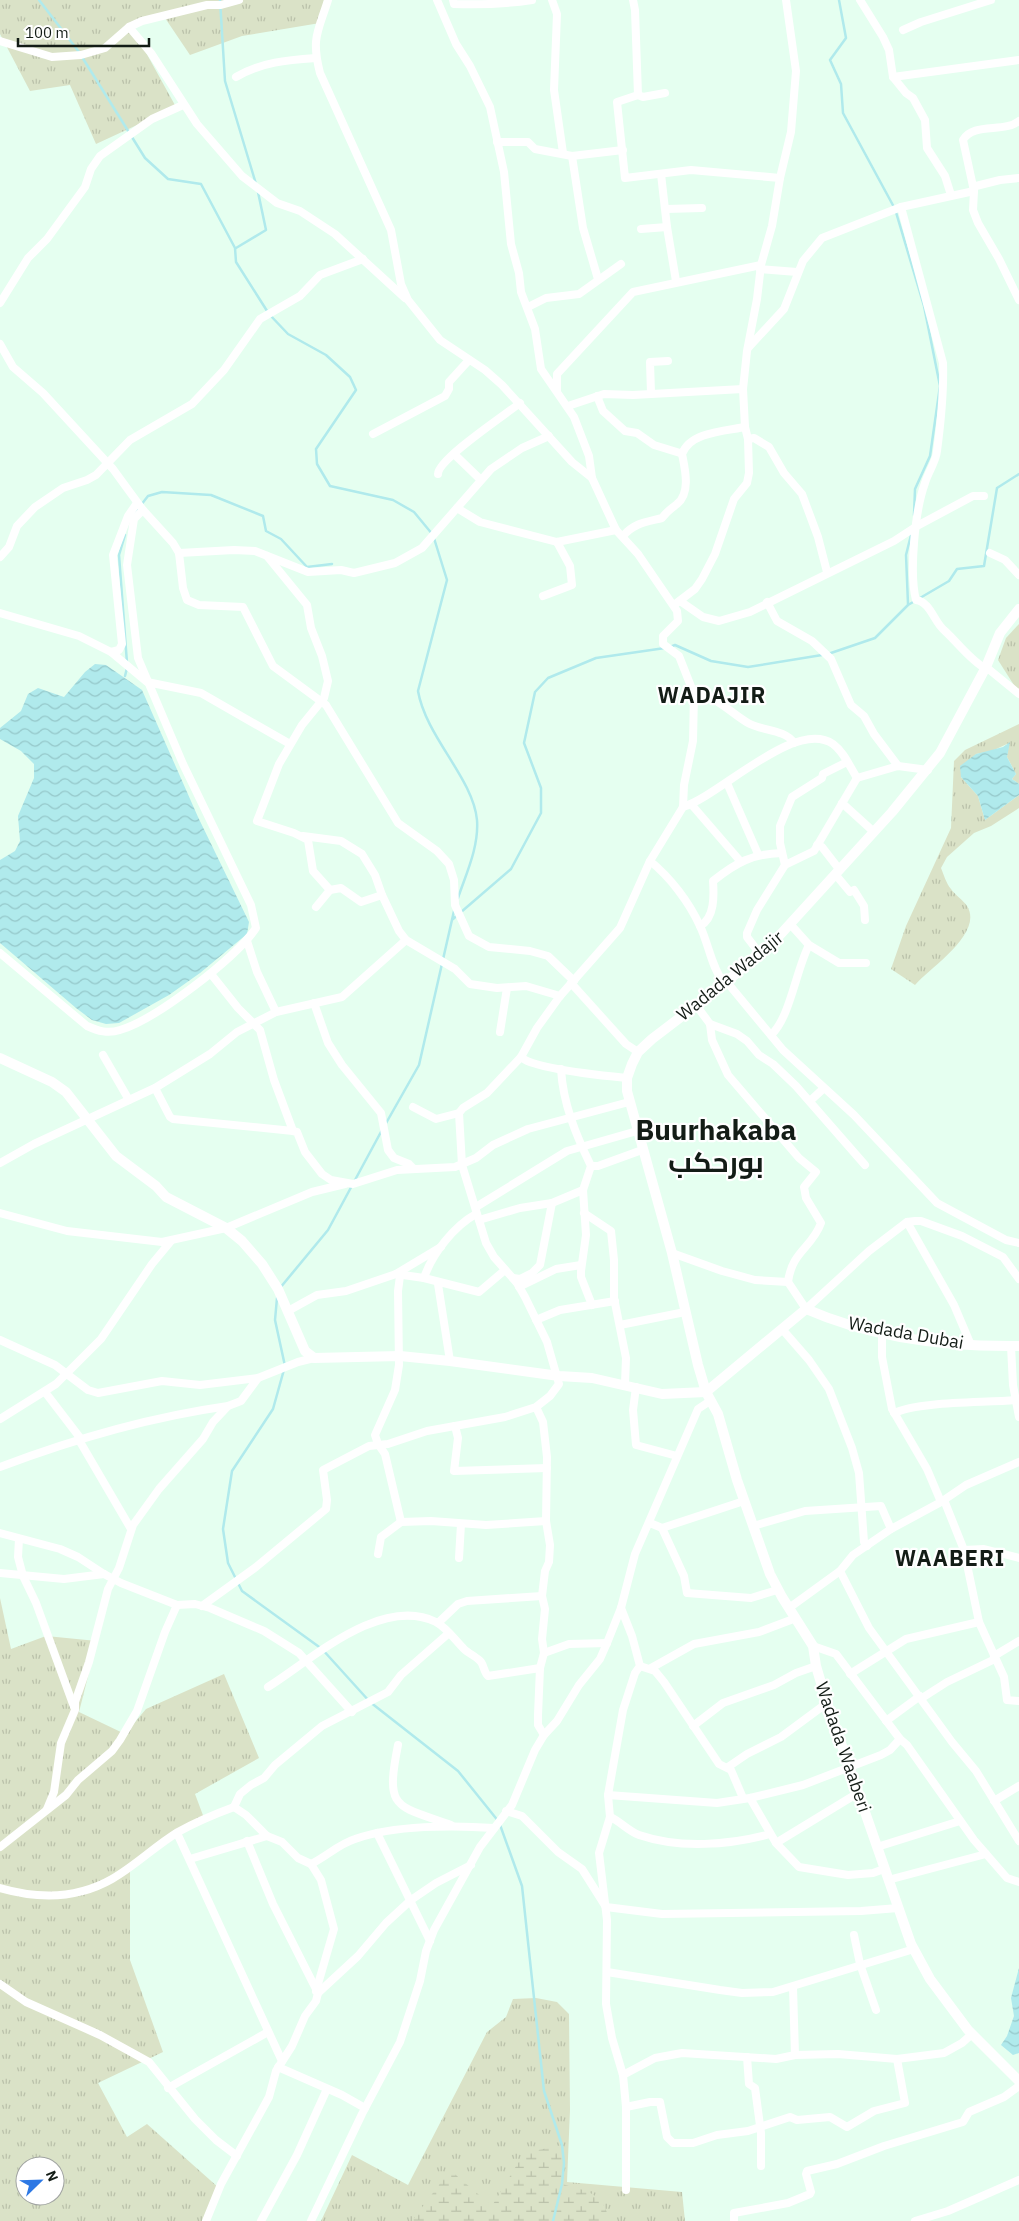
<svg xmlns="http://www.w3.org/2000/svg" width="1019" height="2221" viewBox="0 0 1019 2221" font-family="'IBM Plex Sans',Cairo,sans-serif">
  <defs>
    <pattern id="grass-tufts" width="24" height="20" patternUnits="userSpaceOnUse" patternTransform="scale(1.25)"><rect width="24" height="20" fill="#dae2c7"/><path d="M3 7l-1-3M5 7V3M7 7l1-3M15 17l-1-3M17 17v-4M19 17l1-3" fill="none" stroke="#bac1aa"/></pattern>
    <pattern id="wetland-marsh" width="20" height="14" patternUnits="userSpaceOnUse" patternTransform="scale(1.25)"><rect width="20" height="14" fill="#dae2c7"/><path d="M1 5h8M5 5V1M11 12h8M15 12V8" fill="none" stroke="#bac1aa"/></pattern>
    <pattern id="water-waves" width="16" height="10" patternUnits="userSpaceOnUse" patternTransform="scale(1.25)"><rect width="16" height="10" fill="#b0eaec"/><path d="M0 5q4-4 8 0t8 0" fill="none" stroke="#96c8ca"/></pattern>
  </defs>
  <rect width="100%" height="100%" fill="#e5fff0"/>
  <!-- grass -->
  <g fill="url(#grass-tufts)" fill-rule="evenodd">
    <path d="M0,0h324l-4,23 -78,13 -52,19 -27,-40 -30,14 43,78 -80,37 -26,-59 -40,6 -30,-57z"/>
    <path d="M1019,624v69l-21,-33 8,-22z"/>
    <path d="M1019,724v60l-7,-5 4,-5 -9,-17 2,-14 -17,8 -16,3 -15,23 17,19 7,24 34,-25v13l-28,18 -17,7 -27,24 -6,11c3,7 5,15 10,21 4,6 12,11 16,17 17,27 -36,61 -52,79l-24,-16 15,-43 45,-98 3,-67 11,-11z"/>
    <path d="M0,1598l11,51 35,-13 51,5 -18,71 46,22 21,-25 78,-35 35,84 -64,36 9,24 -74,51v91l33,92 -65,31 29,54 20,-13 72,64 -12,33h-207zM25,2166h30v30h-30z"/>
    <path d="M536,1998l21,4 12,12 1,96 -3,72 115,10 3,29h-364l31,-66 56,30 79,-153 19,-15 7,-18z"/>
  </g>
  <!-- wetland -->
  <path fill="url(#wetland-marsh)" d="M562,2145l2,18 -2,21c24,7 42,8 47,37h-197l38,-51 42,36 32,-53z"/>
  <!-- water -->
  <g fill="url(#water-waves)">
    <path d="M95,664l11,1 36,25 56,127 51,105 -2,12 -47,39 -31,22 -50,28 -13,1 -14,-4 -16,-12 -76,-65v-83l15,-9 5,-10 -2,-25 16,-38v-14l-13,-13 -21,-12v-11l21,-17 7,-17 10,-6 26,9 21,-25z"/>
    <path d="M1010,742l-3,15 9,17 -4,5 7,5v11l-34,25 -7,-24 -17,-19 -1,-11 16,-12 27,-7z"/>
    <path d="M1019,1968v85l-6,2 -12,-10 6,-9 7,-20 -3,-18z"/>
  </g>
  <g fill="none" stroke-linecap="round" stroke-linejoin="round">
    <!-- stream -->
    <g stroke="#b0eaec" stroke-width="2.5">
      <path d="M39,0l40,52"/>
      <path d="M220,0l5,81 31,103"/>
      <path d="M839,0l7,38 -16,22 11,24 2,29 52,96 29,97 16,80 -10,70 -15,33 -1,26"/>
      <path d="M82,57l63,101 23,21 33,5 34,64 1,14 33,52 19,20 38,21 24,22 6,13 -40,59 1,15 13,22 63,14 21,12 19,23 14,45 -29,111c8,46 55,87 59,129 2,27 -11,54 -19,78"/>
      <path d="M236,248l30,-18 -8,-38"/>
      <path d="M134,514l14,-18 14,-4 49,3 52,21 3,15 15,8 26,28 25,-3"/>
      <path d="M125,535l-6,20 8,108"/>
      <path d="M908,604l-2,-49 5,-20"/>
      <path d="M670,647l5,-2 36,16 37,6 74,-12"/>
      <path d="M828,654l47,-16 33,-33 41,-24 8,-12 27,-3 13,-78 22,-14"/>
      <path d="M125,676l2,-8"/>
      <path d="M453,919l58,-50 30,-56v-25l-17,-45 11,-51 13,-14 48,-20 69,-10"/>
      <path d="M385,1125l34,-60 35,-154"/>
      <path d="M280,1288l48,-58 54,-100"/>
      <path d="M277,1298l-2,22 10,46 -12,43 -41,62 -9,58 5,34 14,28 80,58 48,53 88,69 41,51 23,64 22,205 18,54 2,18 -2,21 -9,37"/>
    </g>
    <!-- minor -->
    <g stroke="#fff" stroke-width="8">
      <path d="M437,0l19,44 14,22 20,41 14,65 7,72 8,29 2,19 14,37 6,40 33,48 15,39 3,22"/>
      <path d="M453,0l1,4c27,1 52,0 78,-4"/>
      <path d="M552,0l5,14 -3,76 9,63"/>
      <path d="M633,0l2,10 3,85 -21,7 8,76 66,-8 89,8"/>
      <path d="M860,0l23,37 6,13 4,27 13,16 7,5 12,22 2,28 18,28 6,19"/>
      <path d="M129,27l22,26 46,71 45,52 35,27 23,8 35,23 70,64"/>
      <path d="M903,30l18,-8 70,-22"/>
      <path d="M0,41l52,16 29,-2 24,-7 24,-21 13,-6 65,-16h14l18,-5"/>
      <path d="M236,77c25,-15 52,-17 80,-19"/>
      <path d="M893,77l126,-17"/>
      <path d="M638,95l5,2 22,-4"/>
      <path d="M1019,121c-15,12 -46,1 -56,19l11,51 -1,19 5,13 21,36 20,41"/>
      <path d="M497,142h31l7,7 37,7 11,72 15,51"/>
      <path d="M572,156l51,-6"/>
      <path d="M661,174l6,53 9,54"/>
      <path d="M973,185l3,1 24,-6 19,-2"/>
      <path d="M901,207l42,156c1,30 -2,58 -6,88 -1,11 -9,21 -12,32 -10,27 -16,90 -9,117 15,2 18,23 29,31 13,12 25,29 41,38"/>
      <path d="M666,209l36,-1"/>
      <path d="M641,229l26,-2"/>
      <path d="M760,269l37,3"/>
      <path d="M0,303l28,-45 19,-19 38,-52 6,-18 9,-13 52,-37 31,-14"/>
      <path d="M528,307l18,-9 33,-4 42,-30"/>
      <path d="M0,344l13,23 30,26 70,76 30,41 30,33 6,10 4,35 4,12 12,5 44,2 30,59 53,39 72,118 39,28 12,13 5,16 1,25 14,31 20,11 41,4 18,5 26,25"/>
      <path d="M748,348l36,-39 19,-48 19,-23 79,-31 73,-16"/>
      <path d="M557,391v-17l76,-82 128,-27"/>
      <path d="M651,393l-1,-31 18,-1"/>
      <path d="M597,396l6,15 22,20 12,2 17,12 26,8 2,1c8,-22 43,-23 63,-27"/>
      <path d="M568,406l36,-12 29,1 110,-6"/>
      <path d="M373,434l72,-38 4,-7v-7l20,-22"/>
      <path d="M748,439l6,-1 15,9 15,26 18,21 16,43 9,35"/>
      <path d="M454,454l27,26"/>
      <path d="M438,474c0,-15 67,-59 82,-71"/>
      <path d="M457,508l23,14 77,20 59,-12"/>
      <path d="M623,536c11,-13 23,-14 39,-18 5,-7 9,-9 15,-14 14,-11 8,-35 5,-50"/>
      <path d="M179,553l55,-3 21,1 53,21 33,-2 13,3 41,-10 27,-15 69,-79 31,-21 27,-12"/>
      <path d="M990,553l15,7 14,15"/>
      <path d="M267,556l40,49 4,23 11,28 6,25 -4,17 -22,27 -23,39 -22,57 37,12 14,7 5,31 17,19"/>
      <path d="M0,557l9,-10 8,-21 18,-19 28,-19 24,-8 9,-5 34,-35 62,-36 32,-34 36,-51 40,-23 20,-21 43,-16"/>
      <path d="M543,596l29,-11 -2,-19 -13,-24"/>
      <path d="M680,601l23,16 16,4 31,-9 144,-71 23,-15 56,-30h11"/>
      <path d="M767,602l10,19 35,20 19,18 20,46 13,11 10,18 24,32"/>
      <path d="M674,605l21,-16 7,-10 13,-25 19,-55 13,-16 2,-10 -1,-34 -3,-12 -2,-38 4,-38 10,-52 4,-34 11,-39 8,-48 11,-46 5,-61 -10,-71"/>
      <path d="M0,613l79,23 32,16 8,-2 3,-6 -9,-89 15,-39 9,-13"/>
      <path d="M111,652l36,30 54,11 89,51"/>
      <path d="M986,667l33,27"/>
      <path d="M694,694c19,-1 38,20 54,29 14,8 37,6 46,20"/>
      <path d="M727,783l31,71"/>
      <path d="M842,803l32,29"/>
      <path d="M691,804l50,58"/>
      <path d="M683,807c37,-11 112,-89 150,-63 11,8 17,23 24,34l41,-12 30,4"/>
      <path d="M303,836l38,5 21,13 13,21 7,20 17,36 7,9 49,29 15,15 27,4 29,-2 34,10"/>
      <path d="M817,845l5,2 17,22"/>
      <path d="M650,861c20,16 39,41 50,65 9,19 11,40 24,58"/>
      <path d="M785,865l29,-14 43,-73"/>
      <path d="M835,874l15,18 4,-2 10,16 1,14"/>
      <path d="M316,907l14,-17 11,-2 20,14 21,-7"/>
      <path d="M791,925l18,20 30,18h27"/>
      <path d="M700,926c15,-8 14,-31 13,-45 24,-19 39,-27 69,-28"/>
      <path d="M247,941l10,31 19,40"/>
      <path d="M0,953l87,73c11,5 21,8 33,4 35,-10 116,-72 136,-102l-5,-23 -68,-141 -45,-106 -11,-93 7,-46 9,-9"/>
      <path d="M760,954l-13,-17v-4l10,-23 28,-45 -5,-22v-17l12,-29 30,-19 1,-4 24,-12"/>
      <path d="M211,974l27,34 22,22 14,50 19,51 4,1 8,20 17,22 9,6 22,4 44,-14 58,-3 21,-9 17,-13 35,-16 101,-27"/>
      <path d="M726,981l57,69 71,65 83,88 69,37 13,3"/>
      <path d="M571,983l55,61 12,8"/>
      <path d="M314,1003l14,40 14,22 39,48 7,37 6,8 15,6 4,4"/>
      <path d="M696,1005l14,19 27,10 10,7 12,14 14,9 23,22 69,79"/>
      <path d="M710,1024l2,16 16,35 71,83 17,14 -12,15 2,11 15,25c-9,25 -29,28 -33,59"/>
      <path d="M500,1032l7,-44"/>
      <path d="M771,1035c19,-17 25,-65 38,-90"/>
      <path d="M103,1055l26,45"/>
      <path d="M521,1057c11,12 86,19 106,21"/>
      <path d="M561,1069c2,35 15,66 30,97l-8,24 3,45 -5,36v6l11,28"/>
      <path d="M155,1088l15,29 3,2 120,12"/>
      <path d="M810,1101l13,-12"/>
      <path d="M413,1107l23,12 23,-6"/>
      <path d="M0,1163l34,-19 121,-56 55,-34 27,-22 39,-20 66,-15 64,-57"/>
      <path d="M591,1166h7l44,-16"/>
      <path d="M476,1207l91,-56 70,-20"/>
      <path d="M0,1213l67,18 95,11 64,-14 86,-36 33,-8"/>
      <path d="M584,1213l27,18 3,29v38l12,60 -1,26"/>
      <path d="M479,1220l41,-12 32,-5 31,-13"/>
      <path d="M907,1222l47,83 17,40"/>
      <path d="M672,1253l50,18 33,9 33,2 18,27 63,-58 38,-29 8,-1h6l41,15 41,21 16,22"/>
      <path d="M396,1274l45,-27"/>
      <path d="M400,1276l-2,15 1,74 -4,25 -20,45 3,9 7,10 16,68 30,-1 55,4 60,-4"/>
      <path d="M424,1278c8,-24 30,-52 52,-64"/>
      <path d="M513,1278l7,1 12,-6 8,-8 12,-62"/>
      <path d="M438,1284l12,77"/>
      <path d="M519,1287l37,-18 25,-4"/>
      <path d="M288,1311l29,-16 29,-4 50,-17 28,4 55,14 26,-22"/>
      <path d="M536,1320l24,-10 55,-9"/>
      <path d="M620,1325l65,-13"/>
      <path d="M782,1329l27,31 20,29 23,59 7,25 5,69 3,4"/>
      <path d="M882,1333v24l10,52 35,60 14,33"/>
      <path d="M0,1340l55,25 33,25 10,3 64,-12 38,4 58,-7 40,-16 16,-4"/>
      <path d="M1011,1346l2,39 6,32"/>
      <path d="M636,1387l-3,23 3,35 41,11"/>
      <path d="M45,1392l36,47"/>
      <path d="M536,1407l7,15 4,35 -1,64 4,24 -1,17 -4,9 -3,25 3,13 -3,30 2,14 -4,15 -2,47v10l6,10"/>
      <path d="M894,1413c26,-12 90,-10 121,-13"/>
      <path d="M0,1419l56,-35 45,-45 51,-75 19,-23"/>
      <path d="M455,1426l3,12 -4,33 93,-3"/>
      <path d="M79,1440l52,89"/>
      <path d="M0,1467c74,-28 150,-50 228,-61l13,-5 17,-23"/>
      <path d="M944,1500l20,50 15,72 25,55 3,23 12,1"/>
      <path d="M650,1523l12,5 22,48 3,17 64,5 26,-8"/>
      <path d="M753,1526l52,-15 76,-5 10,23"/>
      <path d="M662,1528l82,-27"/>
      <path d="M0,1533l60,16 18,8 26,17 17,9 56,22 18,-1 15,4 54,23 35,22 53,59"/>
      <path d="M19,1539l-1,18 5,19 13,27 38,104"/>
      <path d="M964,1550l20,-1 35,9"/>
      <path d="M378,1554l3,-17 20,-15"/>
      <path d="M459,1558l2,-34"/>
      <path d="M840,1571l29,57 83,114 24,29 43,70"/>
      <path d="M0,1573l64,6 40,-5"/>
      <path d="M202,1606l54,-39 70,-58 1,-9 -4,-30 46,-24 19,-2 39,-13 78,-14 31,-10 14,-11 9,-12 -12,-42 -22,-45 -8,-14 -23,-26 -8,-14 -24,-78 -3,-52 4,-5 24,-15 34,-36 16,-29 23,-32 60,-68 30,-67 33,-54 1,-22 9,-44 1,-47 -15,-38 -16,-12v-8l15,-15 -1,-10 -39,-57 -22,-24 -24,-52 -20,-16 -70,-77 -17,-15 -45,-30 -32,-40 -7,-16 -10,-54 -71,-157c-9,-35 -2,-41 8,-73"/>
      <path d="M621,1608l11,28 8,30 -5,7 -12,37 -15,85 2,22 -11,36 8,67 -1,84 6,34 11,37 3,32v83"/>
      <path d="M789,1608l51,-37 13,-16 38,-26 50,-27 25,-17 53,-23"/>
      <path d="M438,1623l20,-19 9,-3 75,-5"/>
      <path d="M813,1646l23,8 64,85 7,6 67,95 33,38 12,4"/>
      <path d="M544,1653l25,-9 38,-1"/>
      <path d="M994,1656l25,-15"/>
      <path d="M640,1666l15,5 9,11 55,82 12,6 12,28"/>
      <path d="M651,1668l43,-24 65,-12 37,-14"/>
      <path d="M850,1674l56,-35 73,-17"/>
      <path d="M268,1687c43,-27 113,-92 168,-65 11,6 19,18 28,27 4,4 11,7 15,11 5,3 4,11 9,16l52,-8"/>
      <path d="M922,1698l25,-16 48,-23"/>
      <path d="M886,1721l34,-25"/>
      <path d="M693,1726l30,-23 51,-18 22,-12 20,-7"/>
      <path d="M398,1745c-13,65 -3,60 53,80"/>
      <path d="M728,1767l19,-13 34,-17 46,-34"/>
      <path d="M608,1795l109,8 33,-5 53,-13 78,-30 9,-5 10,-11"/>
      <path d="M750,1798l26,45 23,24 49,8 25,-2 11,-4"/>
      <path d="M994,1801l25,-15"/>
      <path d="M234,1807l6,-13 11,-9 13,-7 11,-13 47,-39 66,-34 13,-17 48,-42"/>
      <path d="M234,1807l12,8 21,21"/>
      <path d="M47,1809l7,-17 7,-49 14,-33v-8l14,-40 19,-73 11,-21 14,-43 26,-36 44,-50 10,-17 15,-16"/>
      <path d="M506,1811l16,5 36,36 24,17 24,38 56,7 199,-3 37,-3"/>
      <path d="M610,1817c10,4 18,14 29,18 41,14 90,10 131,-1"/>
      <path d="M177,1833l105,228"/>
      <path d="M377,1833l53,108"/>
      <path d="M247,1841l26,63 45,89"/>
      <path d="M776,1843l82,-50"/>
      <path d="M0,1847l66,-52 12,-15 34,-29 8,-11 17,-29 28,-79 12,-27"/>
      <path d="M877,1847l83,-26"/>
      <path d="M190,1859l77,-23 15,6 16,16 13,6c16,-8 28,-20 44,-25 39,-14 99,-14 139,-11"/>
      <path d="M311,1864l10,16 13,49 -18,62"/>
      <path d="M888,1880l98,-26"/>
      <path d="M0,1888c38,11 77,11 112,-9 23,-13 43,-33 66,-47 18,-10 37,-18 56,-25"/>
      <path d="M854,1935l6,29 16,46"/>
      <path d="M607,1972l113,18 22,3 31,-1 141,-43"/>
      <path d="M0,1984l26,18 74,33 49,27 46,57 21,21 21,16"/>
      <path d="M793,1987l2,68"/>
      <path d="M747,2057l2,27 6,4 6,45v33"/>
      <path d="M278,2067l64,28 23,13"/>
      <path d="M623,2075l32,-17 27,-5 94,6 19,-4 43,-1 59,5 47,-6 18,-10 10,-9"/>
      <path d="M168,2088l100,-56"/>
      <path d="M626,2107l24,-5h10l7,35 6,6h20l24,-8 31,-4 42,-14 7,3 33,-3 17,10 27,-16 31,-8 -8,-44"/>
      <path d="M206,2221l15,-37 48,-87 7,-26 16,-25 13,-30 11,-15 2,-8 40,-37 28,-33 25,-23 25,-17 35,-18"/>
      <path d="M261,2221l36,-66 30,-66"/>
      <path d="M311,2221l51,-107 38,-72 20,-61 6,-30 8,-21 46,-83 32,-42 23,-55 9,-15 13,-14 22,-36 21,-26 7,-16 14,-35 14,-54 63,-145 12,-8"/>
      <path d="M734,2221v-8l54,-10 22,-9 1,-2 -5,-18 1,-3 30,-7 47,-18 79,-24 6,-10 35,-15 15,-11"/>
      <path d="M915,2221l33,-10 71,-31"/>
    </g>
    <!-- tertiary -->
    <g stroke="#fff" stroke-width="10">
      <path d="M1019,609l-19,24 -14,34 -46,86 -48,59 -113,124 -55,48 -72,55 -14,13 -6,12 -5,14v13l45,162 26,112 8,27 12,22 19,66 33,94 12,23 31,49 3,20 11,37 84,241 19,35 38,51 51,51"/>
      <path d="M0,1058l52,24 14,10 50,64 40,30 10,11 60,31 16,13 20,23 16,25 27,62 9,7 86,-2 50,5 109,15 33,2 70,16 44,-2"/>
      <path d="M706,1392l100,-83c66,29 141,38 213,37"/>
    </g>
  </g>
  <g text-anchor="middle" stroke-width="4.5" stroke-linejoin="round" paint-order="stroke">
    <!-- street labels -->
    <g font-size="18" fill="#131c16" stroke="#fff">
      <text transform="translate(730 976) rotate(-39)" y="6">Wadada Wadajir</text>
      <text transform="translate(906 1333) rotate(10)" y="6">Wadada Dubai</text>
      <text transform="translate(843 1747) rotate(71)" y="6">Wadada Waaberi</text>
    </g>
    <!-- district labels -->
    <g font-size="22" font-weight="bold" letter-spacing="1" fill="#131c16" stroke="#fff">
      <text x="712" y="703">WADAJIR</text>
      <text x="950" y="1566">WAABERI</text>
    </g>
    <!-- town labels -->
    <g font-size="28" font-weight="bold" fill="#131c16" stroke="#fff">
      <text x="716" y="1140">Buurhakaba<tspan x="716" dy="32">بورحكب</tspan></text>
    </g>
  </g>
  <!-- north arrow -->
  <g transform="translate(40 2181) rotate(67)"><circle r="24" fill="#ffffff" stroke="#a1a4a2"/>
  <path d="M0-4L9 19L0 12L-9 19Z" fill="#2d78e4"/>
  <text y="-8" font-size="14" font-weight="bold" text-anchor="middle" fill="#131c16">N</text>
  </g>
  <!-- scale -->
  <path d="M18 38v8h131v-8" fill="none" stroke="#131c16" stroke-width="2.5"/>
  <text x="25" y="38" font-size="15" fill="#131c16" stroke="#ffffff" stroke-width="4" paint-order="stroke">100 m</text>
</svg>
